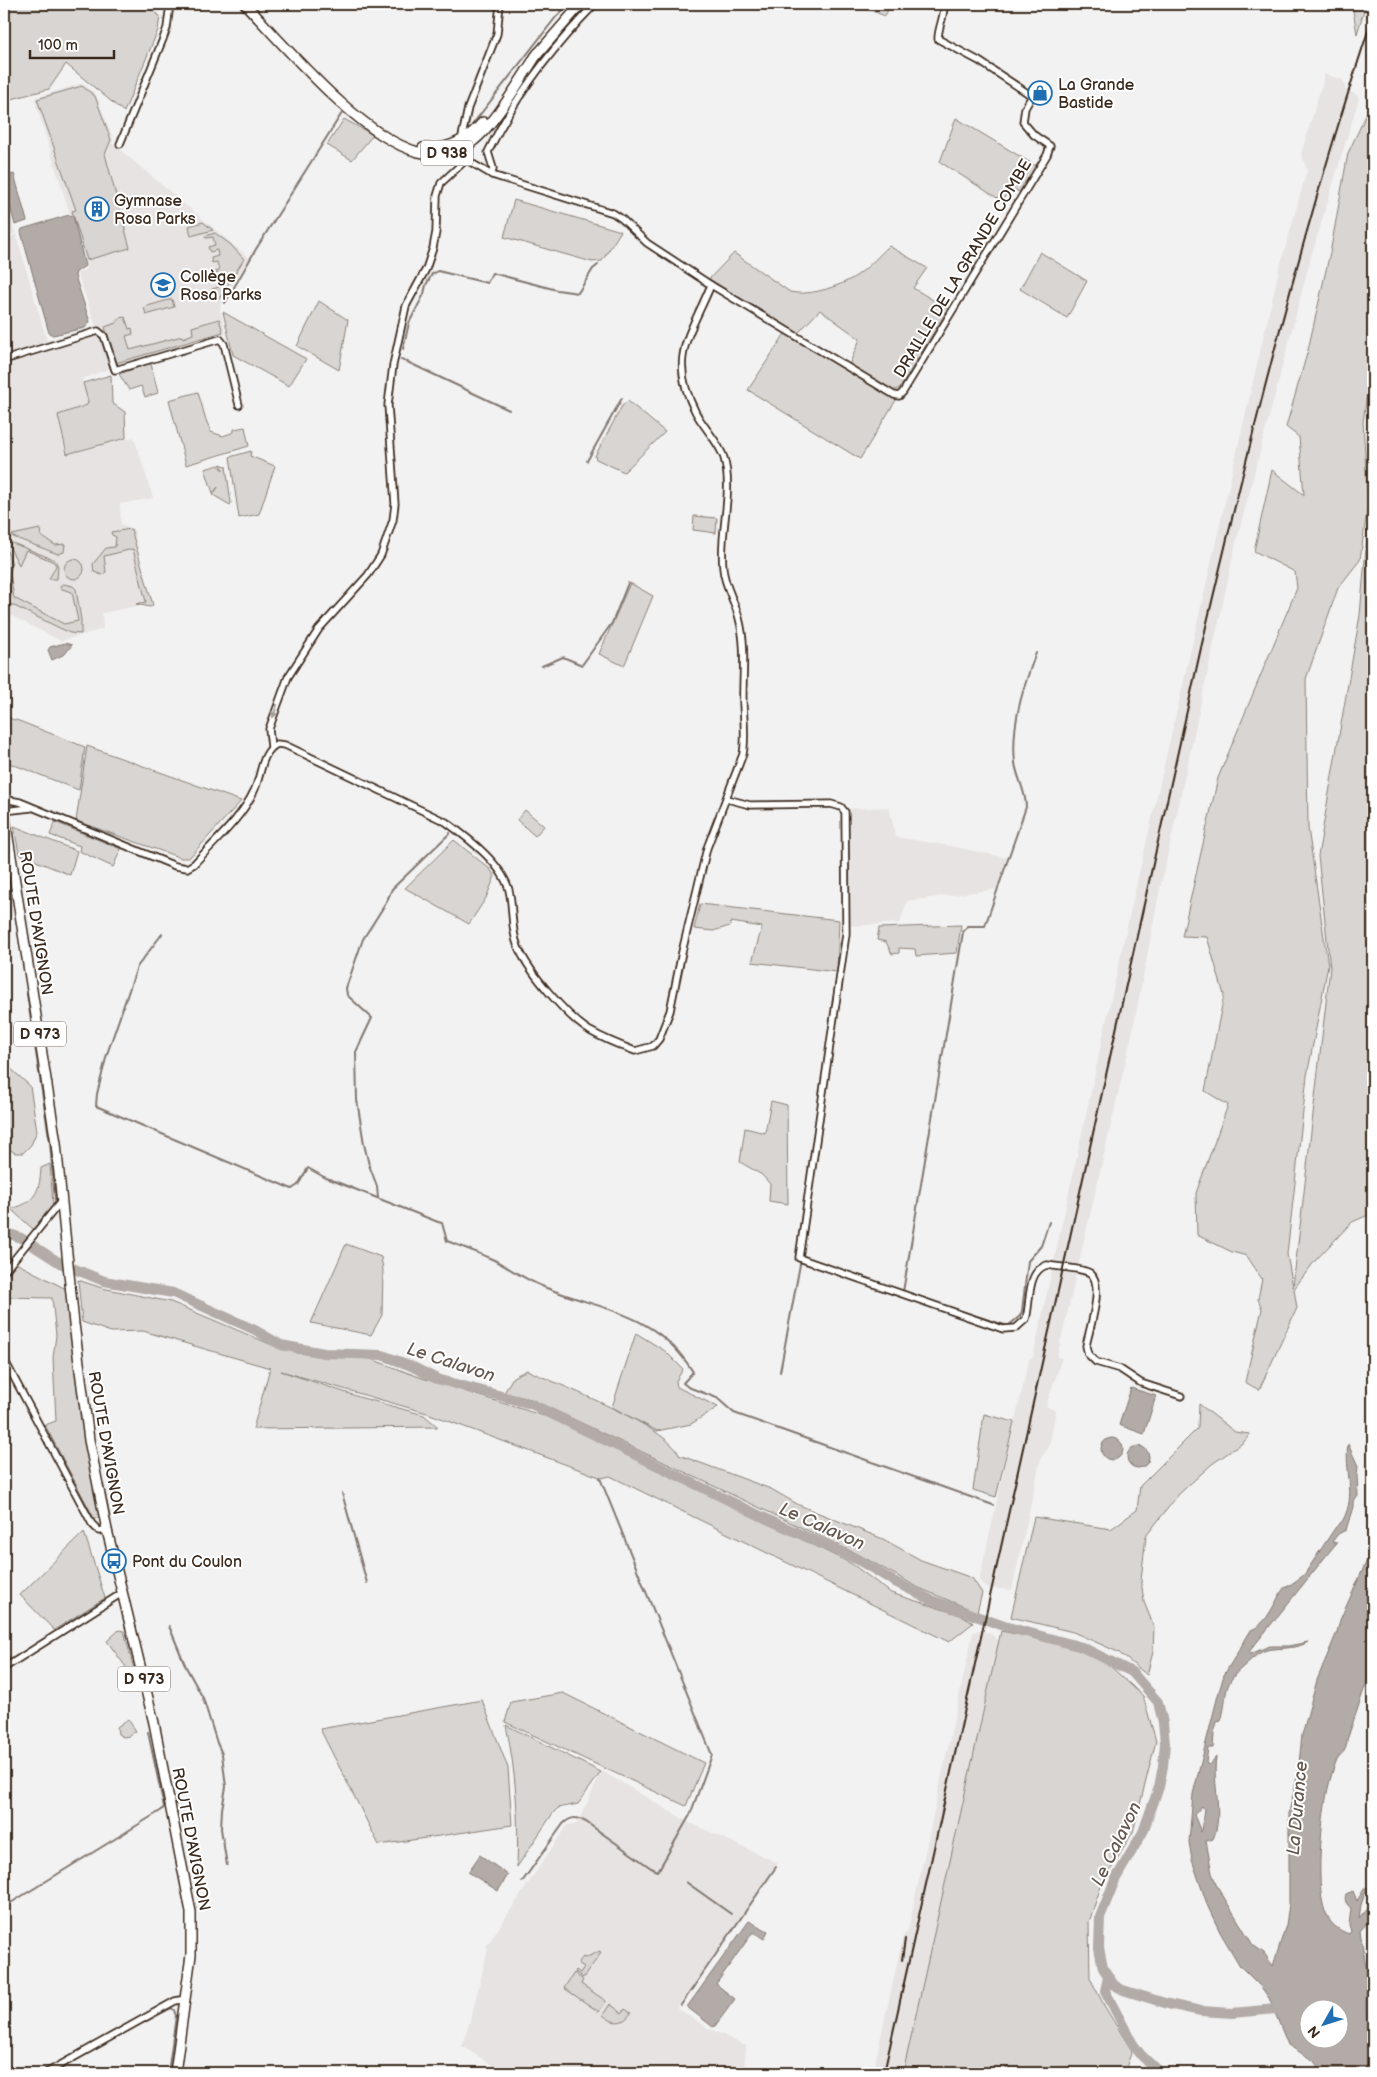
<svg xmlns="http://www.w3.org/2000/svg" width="1377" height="2077" viewBox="0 0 1377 2077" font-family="'Balsamiq Sans',sans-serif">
  <rect width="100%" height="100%" fill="#f3f2f2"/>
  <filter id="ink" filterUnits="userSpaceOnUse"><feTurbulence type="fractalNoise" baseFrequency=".02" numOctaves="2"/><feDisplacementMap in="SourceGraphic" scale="10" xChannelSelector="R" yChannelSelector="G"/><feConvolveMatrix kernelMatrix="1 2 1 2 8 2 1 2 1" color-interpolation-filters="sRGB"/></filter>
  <g filter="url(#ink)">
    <!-- built -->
    <g fill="#e6e3e2">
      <path d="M1325,74l18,6 3,10 10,4 3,4 -48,159 -75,286 -77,351 -27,140 -75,323 5,1 -16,48 10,5 -7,36 -8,11 -29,132 -25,-2 -8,-7 50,-222 4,-2 96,-440 149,-643 29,-104 -6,-16z"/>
      <path d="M83,83l13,12 17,44 -1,4 137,115 -28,45 -1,7 6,23 -111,32 -12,-37h-4l13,40 -30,11 6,22 -2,4 -28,11 8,39 68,-18 19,61 -33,6 1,20 13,6 14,74 -46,9 1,16 -42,12 -57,-29v-372l12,-6 31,107 49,-15 -19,-53 10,-4 -53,-171z"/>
      <path d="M4,189l11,44 -11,6z"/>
      <path d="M889,807l7,30 55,9 56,12 -10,31 -90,12 -7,22 -50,3 -3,-117z"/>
      <path d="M4,856l10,60 -10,2z"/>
      <path d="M979,1630l11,3 9,8 -96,432h-30l30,-137 5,-6 65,-297z"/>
      <path d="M602,1771l86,51 90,41 -101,145 31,20 38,18 -2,22 5,5h-245l-42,-27 10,-32 16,-65 -2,-2 81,-122 10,-1z"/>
    </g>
    <!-- green -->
    <g fill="#d8d5d2" stroke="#8a8078">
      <path d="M4,4h139l17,12 -2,14 -34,82 -58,-48 -17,25 -45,12z"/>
      <path d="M855,4h36l-6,12z"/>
      <path d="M1352,4h14l-9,30z"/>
      <path d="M82,86l13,10 16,44 -6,14 25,94 -43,12 -15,-49 4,-1 -39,-111z"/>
      <path d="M1373,100v252l-10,70 5,82 -8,56 -22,28 -32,91 2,149 20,137 -21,111 -20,178 6,33 37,-319 -12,-112 42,-241 11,-124 2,-66v788l-21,9 -38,40 -20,27 3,19 -38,82 -14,-8 17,-73 -4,-10 4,-20 -15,-23 -15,-4 -35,-17 -1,-42 32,-88 -23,-14 19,-96 -17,-58 -25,-1 36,-158 79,-190 -2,-16 -41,-21 18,-81 32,25 -5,-58 -13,-10 22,-77 23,-102 17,-95z"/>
      <path d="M956,118l80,48 -17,26 -8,-5 -9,14 -62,-39z"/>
      <path d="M344,119l29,16 -21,25 -25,-15z"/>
      <path d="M514,200l107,31 -19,30 -10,1 -88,-25z"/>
      <path d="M203,222l10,8 -22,6 -2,-10z"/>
      <path d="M215,233l15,11 14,15 -25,40 -5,1 -2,-11 7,-2 -1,-5 7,-2 -3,-7 -6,1 -1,-2 4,-1 -2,-9 -5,1 -1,-5 7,-2 -1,-6 -7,2 -2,-5 7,-2 -2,-8 -7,1 -1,-2z"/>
      <path d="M889,246l38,22 -14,20 35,21 -48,79 -7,3 -44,-26 11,-26 -40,-29 -22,23 -89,-54 25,-26 56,39c17,4 41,-3 57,-11 16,-7 30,-24 42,-35z"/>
      <path d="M1040,252l47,29 -20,37 -47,-29z"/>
      <path d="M172,299l2,8 -28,8 -2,-8z"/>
      <path d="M319,301l29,19 -9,50 -42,-24z"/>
      <path d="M223,312l83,47 -17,27 -56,-31z"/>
      <path d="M125,317l4,12 3,-1 1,6 -7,2 4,14 52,-14 1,2 10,-4 -1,-7 27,-8 4,13 -107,31 -11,-36 11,-4 4,-5z"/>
      <path d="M786,332l110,68 -36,59 -112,-69z"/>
      <path d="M148,364h3l7,29 -13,4 -4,-11 -12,4 -10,-16z"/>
      <path d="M111,375l1,28 13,9 1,26 -59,16 -9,-39 29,-10 1,-4 -5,-18z"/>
      <path d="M198,392l8,28 5,12 12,4 11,-4v-3l11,-2 4,19 -63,19 -17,-65z"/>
      <path d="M628,401l37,31 -41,40 -28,-13 -1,-3 27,-50z"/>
      <path d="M251,451l-1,5 25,10 -16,48 -20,4 -9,-61z"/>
      <path d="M220,464l6,2 5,37 -1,2 -17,-10 5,-8 -5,6 -8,-24 14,-4 4,5 -1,-4z"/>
      <path d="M694,516l23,2 -1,15 -23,-3z"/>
      <path d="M40,529l1,7 14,9 10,-1 -1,8 -6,2 -45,-17 -1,-2z"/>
      <path d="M131,529l22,76 -3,2 -14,-3 10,-2 -13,-53 -29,7 2,16 -4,3 -8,-3 -1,-8 13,-16 9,-1 1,-10 -4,-2 -1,-3z"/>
      <path d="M10,542l45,18 3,6 -1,13h-8l7,-13 -2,-4 -28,-12 -7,15 -9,-17z"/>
      <path d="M4,544l8,20 -2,10 4,24 50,26 14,-3 -6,-29 -10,-3 -2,-3 3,-2 10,2 3,3 5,31v14l-11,-1 -66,-32 1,-3 6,-2 -7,-41z"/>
      <circle cx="74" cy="569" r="10"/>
      <path d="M630,583l23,13 -29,70 -25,-12z"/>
      <path d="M4,717l15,4 66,26 -6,43 -75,-29z"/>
      <path d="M87,746l154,55 -52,57h-8l-105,-37z"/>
      <path d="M525,810l19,16 -9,10 -18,-16z"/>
      <path d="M55,822l66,27 -8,18 -34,-16 1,-5 -30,-11z"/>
      <path d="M14,826l63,25 -7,24 -51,-21z"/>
      <path d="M454,840l36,29 5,7 -9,22 -17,26 -64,-36z"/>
      <path d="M700,904l139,16 -2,52 -85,-10 10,-35 -31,-5 -1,4 -17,5 -19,-2z"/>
      <path d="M961,925l-4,28 -41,3 -1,-7 -16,-1v5l-7,1 -6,-12 -9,-2 2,-12z"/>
      <path d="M8,1066l22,20 7,45 -6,14 -8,8h-8l-9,-6 -2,3v-75z"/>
      <path d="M771,1101l16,4 1,99 -19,-3 1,-17 -8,-9 -22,-13 5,-34 20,5z"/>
      <path d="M50,1164l3,41 -20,24 -29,-26 10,5c22,-6 26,-19 27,-40z"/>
      <path d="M346,1244l35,13 2,13 -1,45 -11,20 -60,-12z"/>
      <path d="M16,1263l50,26 22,168 11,61h-5l-49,-93 11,-4 -3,-63 3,-23 -4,-37 -48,-1v-20z"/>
      <path d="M78,1280l24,8 69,14 106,45 21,6 73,6 51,19 135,42 295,144 39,29 69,22 13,8 -24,19 -339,-166 -8,2 -175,-65 -146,-42 78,26 65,18 14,12 -185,2 17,-61 -127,-37 -32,1 -29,-10z"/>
      <path d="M636,1333l29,18 18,18 -7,12 1,6 41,20 -27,17 -34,7 -45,-24z"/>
      <path d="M527,1370c30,14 142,57 152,85l92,34 28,16 84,34 38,21 51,18 10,15 -5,19 -58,-24 -56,-31 -332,-158 -27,-6 9,-16z"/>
      <path d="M1199,1404l36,28 15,2 -6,8 -32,22 -33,30 -33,42 -5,44 3,22 10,25 -1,25 -6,23 -29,-23 -45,-20 -62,-15 23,-100 77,12 26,-19 3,-24 58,-58z"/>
      <path d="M984,1414l30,8 -18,75 -23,-7z"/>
      <path d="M84,1532l21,66 -51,32 -34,-35z"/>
      <path d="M119,1630l5,1 10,38 -6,1 -21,-29z"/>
      <path d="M1001,1631l67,14 40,19 35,32 13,45 -23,91 -32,54 -12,36 1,56 15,29 27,44 -8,22h-221z"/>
      <path d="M563,1693l141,70 -18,43 -181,-84 6,-20z"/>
      <path d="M482,1700l26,68 4,57 -133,20 -59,-116z"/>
      <path d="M128,1719l8,12 -7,5 -6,1 -5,-3 -1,-7z"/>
      <path d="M506,1725l95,47 -23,32 -20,4 -5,5 -36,54c2,-47 -1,-95 -11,-142z"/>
      <path d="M600,1951l1,2 -18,25 -8,-6 1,-2 4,3 4,-6 -6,-4 5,-6 2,1z"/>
      <path d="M574,1973l9,7 -2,4 25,17 -7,11 -35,-24z"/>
      <path d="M610,2004l12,9 3,-4 6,4c-8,12 -18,11 -28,2z"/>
    </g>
    <!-- water -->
    <g fill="#b2aba7" stroke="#827770" fill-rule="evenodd">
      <path d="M14,174l13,47 -12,4 -11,-40v-8z"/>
      <path d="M69,215l4,1 12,50 -9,6 -1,4 15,46 -5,6 -32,7 -4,-2 -28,-101 1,-3z"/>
      <path d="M65,643l7,2 -7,9 -13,6 -4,-10 2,-3z"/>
      <path d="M1131,1388l25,8 -12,38 -25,-9z"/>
      <circle cx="1112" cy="1449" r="11"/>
      <path d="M1348,1444l10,22 -1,10 1,20 -5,6v5l-7,23 -8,4 -6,8 5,1 -3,3 -85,106 1,2 20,-8h18l20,-4c-9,6 -23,6 -34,7 -13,0 -21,9 -30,17 -24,20 -15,29 -23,55l-4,1 -3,11 -1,15h-5l-2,15 3,2 7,-8c-4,26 8,58 -3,82l-7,2 6,32 5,13 36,59 11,8 9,13 13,-41 3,-21v-92l9,-39 4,-38 15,-55 20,-48 3,-12 33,-73v116l-26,77c-1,16 -7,11 -11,22 -3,7 -5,15 -7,22 -7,28 -16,109 -1,134 5,8 12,13 21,16l2,-3 -2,-6 2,-17c-5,-4 -7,-7 -5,-14l7,-3 4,10 7,-12 9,-4v5l-8,3 -4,12 -2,13 14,-17v15l-13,15 7,42 -1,38 6,36 -3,26h-47l-8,-12 -26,-16 -19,-47 -8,-11 -21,-21 -20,-34 -12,-25 -16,-47 -3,-18 4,-48 25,-99 6,-20 27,-45c17,-6 23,-28 33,-42l6,-3 14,-10 31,-47c3,-4 6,-5 8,-8 14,-26 1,-49 5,-76zM1202,1806l2,3 -3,23 -7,-17zM1310,2010h30v30h-30z"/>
      <circle cx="1138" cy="1457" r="11"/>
      <path d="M480,1855l28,20 -10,16 -30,-19z"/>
      <path d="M749,1921l19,10 -4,8 -11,-7 -37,52 19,15 -20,27 -2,1 -26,-20z"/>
    </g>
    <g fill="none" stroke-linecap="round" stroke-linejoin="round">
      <!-- stream -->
      <g stroke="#827770" stroke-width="2">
        <path d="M472,125l84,-108 13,-13"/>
        <path d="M225,303l31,-54 86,-136"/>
        <path d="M403,349l6,-26 15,-29 2,-9 6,-11 6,-3 49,12 5,-10 65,17 21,3 15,-24 5,-4"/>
        <path d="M401,359l108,51"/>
        <path d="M587,461l35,-63"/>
        <path d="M542,666l21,-9 19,8 30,-42 16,-40"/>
        <path d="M162,934l-25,33 -30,87 -10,40 -1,12 196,83 6,-4 10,-17 16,9 114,45 4,1 5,18c16,6 32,12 47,19 17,9 32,20 50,27 59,24 113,25 149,85l-10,11 5,4 29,11 17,15 259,92"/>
        <path d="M27,994l23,149 5,57"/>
        <path d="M378,1198l-1,-12 -8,-21 -5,-21 -7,-44 -1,-48 16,-34 -25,-23 -1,-7 17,-49 23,-36 6,-14 58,-56"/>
        <path d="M903,1292l60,-360 5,-6h17l41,-119c0,-16 -9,-29 -11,-44 -4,-39 8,-75 21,-110"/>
        <path d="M948,1307l60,19 12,-10 2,-5 6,-50 13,-15 8,-24"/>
        <path d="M780,1372l21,-113"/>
        <path d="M342,1493l25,90"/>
        <path d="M169,1626l17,41 17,31 14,45 5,11 4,33 -4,22 -1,20 6,36"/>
        <path d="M4,1652l7,8"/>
        <path d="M522,1882l41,-58c8,-8 13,-7 23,-2l65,46 7,3 32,-56 22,-60 -112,-277"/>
        <path d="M686,1882l45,32"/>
        <path d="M4,1907l158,-97 2,-3 -16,-75"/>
        <path d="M681,2005l95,-138"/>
        <path d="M138,2025l33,-17 3,2 2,6 -8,57"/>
        <path d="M54,2073l78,-45"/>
      </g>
      <!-- river -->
      <g stroke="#b2aba7" stroke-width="10">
        <path d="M4,1234h6l11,4 39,25 44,18 69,12 82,37 26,15 43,8 58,2 27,10 28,14 94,25 238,116 89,40 37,22 36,18 73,26 78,21 50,25 26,30 5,21 2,20 -2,23 -4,21 -16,45 -28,48 -15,37 -1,31 4,20 11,17 9,5 45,14 33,7 31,2 44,-4 9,2"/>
        <path d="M1108,1977l-3,14 28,53 8,11 19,18"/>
      </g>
      <!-- street casing -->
      <g stroke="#3b2a1e" stroke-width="9">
        <g id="street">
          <path d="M461,141l7,-33 29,-74 3,-30"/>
          <path d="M120,144l43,-105 4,-11 3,-24"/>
          <path d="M492,175l1,-7 -5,-16c26,-54 65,-105 107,-148"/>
          <path d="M711,285l183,110 5,1 4,-4 144,-237 3,-9 -16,-11 -11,-13 2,-14 7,-12 -53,-35 -41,-22c0,-12 7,-23 6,-35"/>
          <path d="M4,360l94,-29 6,5 11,34 105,-31 4,5 15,61"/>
          <path d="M271,747l-2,-18 19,-52 31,-48 49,-54 13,-20 12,-35 2,-16 -7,-99 5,-40 13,-59 20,-37 7,-21 3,-16 1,-36 4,-13 26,-24"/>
          <path d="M4,799l16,3 155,64 12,2 7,-4c21,-23 47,-45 60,-73 8,-16 6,-38 23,-47l8,1 161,77c22,16 60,44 64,73 3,17 1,35 8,52 11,25 49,70 72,84 14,8 29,14 45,20l18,-5 6,-7 11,-28 12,-59 25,-104 36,-94c3,-17 1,-32 0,-49 -1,-30 4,-57 -4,-87 -4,-16 -15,-33 -16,-50 -4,-36 11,-75 1,-110 -5,-16 -20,-30 -28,-45 -29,-56 -6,-77 15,-128l-64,-42 -25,-24 -9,-6 -121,-38 -22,-13 -9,-14"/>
          <path d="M727,799l23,6 81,-1 10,3 4,5 1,122 -47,324 204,71 13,-1 10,-9c5,-17 0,-48 21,-54 10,2 35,3 43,8 15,11 -1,57 -4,73l2,8 8,8 24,7 21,14 40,13"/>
          <path d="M4,811l27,-3"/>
          <path d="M4,1272l58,-72"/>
          <path d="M4,1359l88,165 7,7 8,-1"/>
          <path d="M4,1668l118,-75"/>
          <path d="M46,2073l129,-72 11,-2"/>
        </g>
      </g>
      <!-- primary casing -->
      <g stroke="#3b2a1e" stroke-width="12">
        <g id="primary">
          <path d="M245,4c41,43 116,133 173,148 19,5 38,1 54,-10 22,-16 50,-65 66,-89"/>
          <path d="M535,57l46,-53"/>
          <path d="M423,148c24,3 44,-8 60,-26"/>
          <path d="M4,812l52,331 18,181 15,116 18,90 47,193 37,189v43l-16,118"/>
        </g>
      </g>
      <!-- street -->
      <use href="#street" stroke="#fff" stroke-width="5.5"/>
      <!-- primary -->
      <use href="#primary" stroke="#fff" stroke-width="9"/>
      <!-- rail -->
      <g stroke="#3b2a1e" stroke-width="2">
        <path d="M902,1960l3,-21"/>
        <path d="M884,2073l317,-1425c50,-213 103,-425 172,-632"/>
      </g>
    </g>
    <!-- one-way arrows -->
    <defs><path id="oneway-solid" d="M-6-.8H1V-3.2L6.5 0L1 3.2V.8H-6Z" transform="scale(1.25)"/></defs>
    <use fill="#a79f9a" href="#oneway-solid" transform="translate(275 711) rotate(108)"/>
  </g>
  <!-- icons -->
  <defs>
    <g id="shop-ring" transform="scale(1.25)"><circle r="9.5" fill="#fff" stroke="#1f6fb2" stroke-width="1.5"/><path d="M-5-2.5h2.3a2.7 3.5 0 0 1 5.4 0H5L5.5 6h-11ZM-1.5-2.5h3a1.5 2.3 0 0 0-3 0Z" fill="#1f6fb2"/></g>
    <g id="building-ring" transform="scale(1.25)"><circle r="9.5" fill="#fff" stroke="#1f6fb2" stroke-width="1.5"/><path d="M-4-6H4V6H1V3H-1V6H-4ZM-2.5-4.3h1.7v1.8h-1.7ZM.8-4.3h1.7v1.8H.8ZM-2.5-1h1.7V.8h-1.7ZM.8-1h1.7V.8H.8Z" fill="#1f6fb2"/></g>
    <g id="school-ring" transform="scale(1.25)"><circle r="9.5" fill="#fff" stroke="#1f6fb2" stroke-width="1.5"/><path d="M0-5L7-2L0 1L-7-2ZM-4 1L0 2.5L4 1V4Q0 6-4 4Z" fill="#1f6fb2"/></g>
    <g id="bus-ring" transform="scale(1.25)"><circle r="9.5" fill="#fff" stroke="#1f6fb2" stroke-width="1.5"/><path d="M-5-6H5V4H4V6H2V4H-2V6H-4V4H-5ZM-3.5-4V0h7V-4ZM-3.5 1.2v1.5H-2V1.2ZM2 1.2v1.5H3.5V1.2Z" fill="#1f6fb2"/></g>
  </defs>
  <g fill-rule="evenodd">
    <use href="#shop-ring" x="1040" y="93"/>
    <use href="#building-ring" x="97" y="209"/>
    <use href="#school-ring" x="163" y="285"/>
    <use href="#bus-ring" x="114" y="1561"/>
  </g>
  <g text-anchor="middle" stroke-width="4" stroke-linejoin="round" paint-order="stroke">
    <!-- shield labels -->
    <g fill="#fff" stroke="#766a62" stroke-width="1">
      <rect x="421" y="140.5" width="52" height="25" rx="4"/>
      <rect x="14" y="1021.5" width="52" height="25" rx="4"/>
      <rect x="118" y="1666.5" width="52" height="25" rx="4"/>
    </g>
    <g font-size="15" font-weight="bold" fill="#3b2a1e">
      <text x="447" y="158">D 938</text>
      <text x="40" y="1039">D 973</text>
      <text x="144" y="1684">D 973</text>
    </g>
    <!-- poi labels -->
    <g font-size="16" fill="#3b2a1e" stroke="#fff" text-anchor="start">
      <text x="1058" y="90">La Grande<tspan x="1058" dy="18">Bastide</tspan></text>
      <text x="114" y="206">Gymnase<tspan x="114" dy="18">Rosa Parks</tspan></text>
      <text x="180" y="282">Collège<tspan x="180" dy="18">Rosa Parks</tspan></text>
      <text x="132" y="1567">Pont du Coulon</text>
    </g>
    <!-- street labels -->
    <g font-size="16" fill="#3b2a1e" stroke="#fff">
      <text transform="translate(962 268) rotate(-59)" y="6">DRAILLE DE LA GRANDE COMBE</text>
      <text transform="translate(37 923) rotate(81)" y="6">ROUTE D'AVIGNON</text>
      <text transform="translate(107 1443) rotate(80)" y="6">ROUTE D'AVIGNON</text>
      <text transform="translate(192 1839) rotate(79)" y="6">ROUTE D'AVIGNON</text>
    </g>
    <!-- water labels -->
    <g font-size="18" font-style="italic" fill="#65574e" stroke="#fff">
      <text transform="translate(451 1362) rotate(18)" y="6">Le Calavon</text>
      <text transform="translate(822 1526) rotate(24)" y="6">Le Calavon</text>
      <text transform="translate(1297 1808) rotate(-85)" y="6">La Durance</text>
      <text transform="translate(1116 1844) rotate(-64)" y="6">Le Calavon</text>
    </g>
  </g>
  <!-- margin -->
  <rect width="1377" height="2077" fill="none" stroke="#fff" stroke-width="20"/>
  <rect x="10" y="10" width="1357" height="2057" fill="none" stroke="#3b2a1e" stroke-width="2" filter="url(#ink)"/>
  <!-- north arrow -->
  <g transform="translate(1324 2024) rotate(231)"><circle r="24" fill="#ffffff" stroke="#b1aaa5"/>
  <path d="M0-4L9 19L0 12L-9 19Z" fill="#1f6fb2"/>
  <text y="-8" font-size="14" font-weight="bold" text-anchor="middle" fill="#3b2a1e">N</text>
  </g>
  <!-- scale -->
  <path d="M30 50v8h84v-8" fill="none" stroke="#3b2a1e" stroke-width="2.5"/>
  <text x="38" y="50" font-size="15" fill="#3b2a1e" stroke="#ffffff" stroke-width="4" paint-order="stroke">100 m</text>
</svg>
